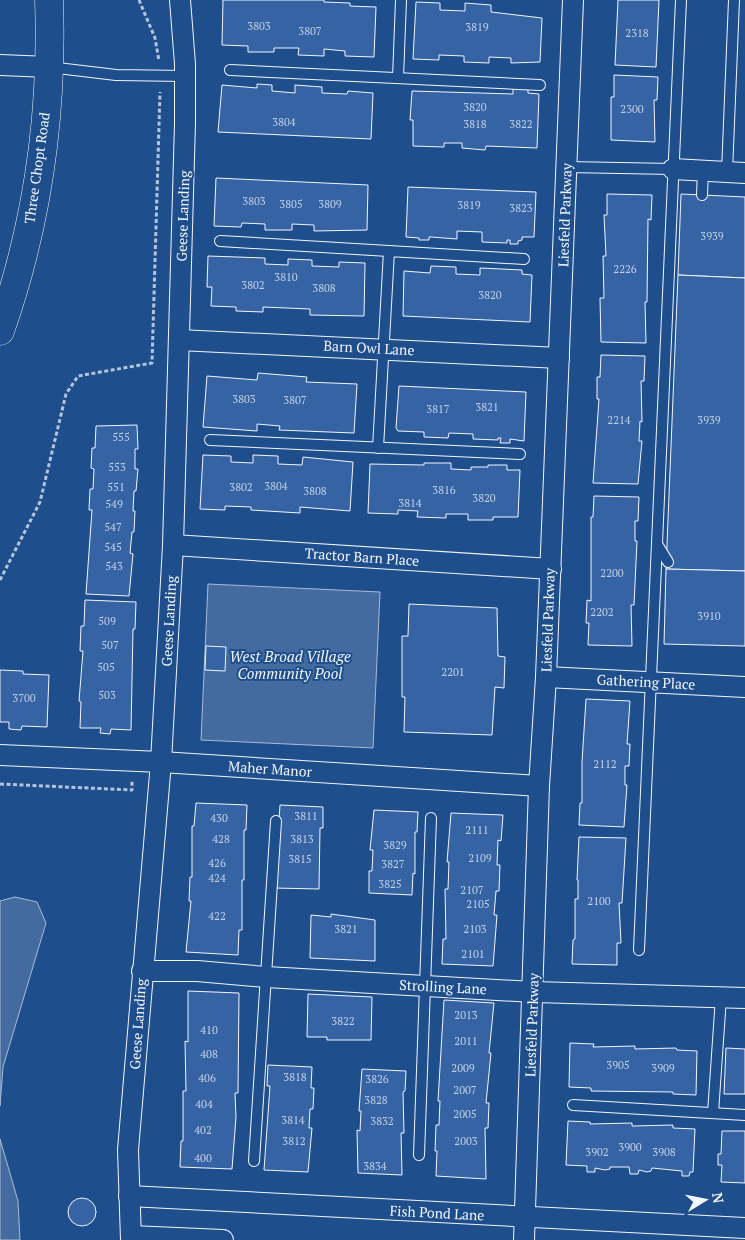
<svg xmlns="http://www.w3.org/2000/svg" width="745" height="1240" viewBox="0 0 745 1240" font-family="'PT Serif',serif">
  <rect width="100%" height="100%" fill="#1f4e8c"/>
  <!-- water -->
  <g fill="#446ba0" stroke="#a8bbd7">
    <path d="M208,584l172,8 -7,156 -172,-8z"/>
    <path d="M15,897l22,5 9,21 -43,144 -3,39v-205z"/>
    <path d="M0,1139l18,62 2,39h-20z"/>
  </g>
  <!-- building -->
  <g fill="#3563a3" stroke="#f2f6ff">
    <path d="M223,0h101v2l26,1v3l26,1 -2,50 -29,-1v-5l-21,-2v7l-26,-1 1,-7h-25v4h-26v-6l-26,-1z"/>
    <path d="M618,0h41l-3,67 -41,-2z"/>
    <path d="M416,2l24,1v7l25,1v-8l26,2v7l51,6 -2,44 -29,1v-5l-22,-1v6l-25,-1v-6l-25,-1v5l-26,-1z"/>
    <path d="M614,75l44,2 -1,23h-3l1,42 -44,-2v-43h3z"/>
    <path d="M257,84l15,1v6l23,2v-8l27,2v6l25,1 1,-3 25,2 -2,46 -153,-7 4,-47 35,3z"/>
    <path d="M513,88l15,1v4l11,1 -2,54 -51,-2 -1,4 -23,-2v-5h-18v4l-31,-1v-26h-3l2,-29 101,3z"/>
    <path d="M216,178l152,7 -1,45 -53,1v-6l-22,-1v6h-27v-6l-23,-1 -1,4 -27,-1z"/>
    <path d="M408,187l128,5 -2,45h-12v3l-4,1v3h-8v-4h-3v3l-25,-1v-10l-25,-1v8l-26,-2h-2v3h-10v-2l-13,-1z"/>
    <path d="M607,194l45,1 -1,25 -3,-1 -1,83h-2l1,41 -45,-1 -1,-44h4l-1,-42h3l-2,-41h3z"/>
    <path d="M681,194l64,3v81l-67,-3z"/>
    <path d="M208,256l57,2v6l23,1v-6l24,1v6l27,1v-5l26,1 -1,53 -54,-1v-6l-47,-2v5l-27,-1v-4l-25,-1 1,-19h-5z"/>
    <path d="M431,266l25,1v7l24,1v-7l42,2v4l10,1 -2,47 -127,-6 1,-45 26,2z"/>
    <path d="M678,275l67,3v293l-79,-2z"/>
    <path d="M601,355l44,1 -1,25h-3l1,41 -2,-1 -1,20h3l-4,43 -45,-1 6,-84h-2v-22h3z"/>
    <path d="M258,373l49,4 -1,5 51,2 -3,49 -75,-3 1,-4 -23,-2v7l-54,-4 4,-51 50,4z"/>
    <path d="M399,386l127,6 -2,49 -14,-2v4h-10l1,-5h-3v2l-25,-1v-5l-24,-1 -1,5 -24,-1v-5l-26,-1 -2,-3z"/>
    <path d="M137,425l1,24h-3v20h3l-2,22h-2l-1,20h2l-1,21h-2l-2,21 3,1 -4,42 -43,-2 6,-84h-3l1,-21h3l1,-20 -3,-1 1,-20h3l1,-22z"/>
    <path d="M203,455l28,1v6l22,1v-8l25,1v8l24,1 1,-8 50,5 -3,49 -50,-4v6l-49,-3v-3l-26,-1v4l-25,-1z"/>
    <path d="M424,463h27v6l20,1v-3h17v-2h19v5h13l-2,47h-25v3h-25v-6h-22v4l-29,-1 1,-6 -20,-1v4l-30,-1 2,-49 54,1z"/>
    <path d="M594,496l45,1 -1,24h-3v20h2l-3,64h-3l1,41 -44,-1 1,-22h-3l1,-23 4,1v-84h2z"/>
    <path d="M666,569l79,2v75l-81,-2z"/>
    <path d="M85,600l51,2 -1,27h-2l-2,101 -20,-1 -1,5 -10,-1 1,-5h-21l1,-26 -2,-1 4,-50h-3l1,-25h3z"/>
    <path d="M409,604l88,4 1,48 7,1 -1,31 -9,-1 -3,48 -88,-3 1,-35h-3v-61h6z"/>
    <path d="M206,646l20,1 -1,24 -20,-1z"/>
    <path d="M0,670l23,1v3l26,1 -2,52 -25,-1 -1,4 -12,-1v-7h-9z"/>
    <path d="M586,699l44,2 -3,43h3l-1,22h-4v19h2l-3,42 -45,-2 1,-22h2v-41z"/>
    <path d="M196,803l51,2 -1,25h-2v50h-2v50h-3l-1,25 -52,-3 5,-51h-2l1,-24h2v-51h2z"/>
    <path d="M280,805l43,2v21h-3l-1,61 -45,-1z"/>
    <path d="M374,810l44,2 -1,20h-2v42l-2,-1 -1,22 -43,-2v-22h3l1,-21h-3z"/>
    <path d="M451,813l52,2 -2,26 -3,-1 -1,25h3l-1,26h-3l-2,24h3l-4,51 -51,-2 1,-25h3l-1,-50h3l1,-27h-2z"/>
    <path d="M579,837l47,1 -4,65h-3l2,40h-4v22l-45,-1 1,-24 2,-1v-40h3v-19h-1z"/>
    <path d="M331,914l44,6v41l-65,-3 1,-43 20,2z"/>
    <path d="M188,991l51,2 -1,100h-3l1,24 -4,52 -52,-2 1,-26h2v-50h3l-1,-50 3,1z"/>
    <path d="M308,994l64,3 -1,43h-44v-3h-20z"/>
    <path d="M444,1000l50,3 -5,50h2l-5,50h3l-1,25h-3l1,51 -50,-3 1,-25h-2l1,-26h3l1,-24h-2z"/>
    <path d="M570,1043l24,1 -1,3 42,-1v3l41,-1 1,2 20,1 -1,44 -23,-1v-2l-82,-1v-3l-22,-1z"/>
    <path d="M726,1048l19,1v45h-21z"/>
    <path d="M268,1065l44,2 -1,21h3l-1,21h-3l-1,19h3l-4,44 -44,-2 6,-84h-3z"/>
    <path d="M362,1069l44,2 -1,20 -2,1 1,41h-3l1,42 -44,-2 -1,-43 3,1 1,-20h-2z"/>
    <path d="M568,1121l22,1v2l42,-1v3l41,-1v3l22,1 -2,43h-3l-1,4h-7v-5l-30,-3 -1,3 -4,1 -8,-2 -1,4h-8l-1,-7h-19v2l-5,1 -10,-2v4h-8v-6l-21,-1z"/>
    <path d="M722,1131h23v52l-24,-1 1,-17h-4v-11h3z"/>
    <circle cx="82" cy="1212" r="14"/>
  </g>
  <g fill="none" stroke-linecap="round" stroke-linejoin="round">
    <!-- service casing -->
    <g stroke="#f2f6ff" stroke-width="12">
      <g id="service">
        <path d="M49,67l67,8 69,1"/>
        <path d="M230,70l310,15"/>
        <path d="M398,78l3,-78"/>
        <path d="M567,167l106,2"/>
        <path d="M727,172l7,-172"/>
        <path d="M702,195l1,-24"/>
        <path d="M220,241l169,10"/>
        <path d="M210,440l310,14"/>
        <path d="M378,448l11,-197 135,8"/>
        <path d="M657,544l11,18"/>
        <path d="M639,950l42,-950"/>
        <path d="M573,1105l172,10"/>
        <path d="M713,1113l8,-116"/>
        <path d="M419,1155l12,-337"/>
        <path d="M254,1161l22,-340"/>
      </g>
    </g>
    <!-- minor casing -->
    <g stroke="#f2f6ff" stroke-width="22">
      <g id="minor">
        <path d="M0,65l49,2"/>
        <path d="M673,169l72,4"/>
        <path d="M179,340l380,18"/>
        <path d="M173,545l378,24"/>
        <path d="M546,677l199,10"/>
        <path d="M0,755l161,7 378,24"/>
        <path d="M142,971h55l69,6 268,15 211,6"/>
        <path d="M129,1196l616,32"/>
        <path d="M131,1236l92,4"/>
        <path d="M131,1240l-3,-90 33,-388 12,-217 12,-422v-59l-5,-64"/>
        <path d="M524,1240l15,-454 7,-109 27,-677"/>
      </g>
    </g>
    <!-- secondary casing -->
    <g stroke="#f2f6ff" stroke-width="29">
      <path id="secondary" d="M0,331c37,-105 53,-219 49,-331"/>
    </g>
    <!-- path -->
    <g stroke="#b3c4dc" stroke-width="3" stroke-dasharray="4 2.5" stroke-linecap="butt">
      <path d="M139,0l16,38 4,23"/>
      <path d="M0,580l40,-78 26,-108 12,-18 74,-13 8,-271"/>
      <path d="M0,784l132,6v-9"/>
    </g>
    <!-- service -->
    <use href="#service" stroke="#1f4e8c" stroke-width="10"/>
    <!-- minor -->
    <use href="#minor" stroke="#1f4e8c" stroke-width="20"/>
    <!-- secondary -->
    <use href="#secondary" stroke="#1f4e8c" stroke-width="28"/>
  </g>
  <g text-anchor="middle" stroke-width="4" stroke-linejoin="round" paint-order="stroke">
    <!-- number labels -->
    <g font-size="11" fill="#c3d1e8">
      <text x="259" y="30">3803</text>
      <text x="477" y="31">3819</text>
      <text x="310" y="35">3807</text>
      <text x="637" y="37">2318</text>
      <text x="475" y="111">3820</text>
      <text x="632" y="113">2300</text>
      <text x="284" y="126">3804</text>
      <text x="475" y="128">3818</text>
      <text x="521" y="128">3822</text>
      <text x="254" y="205">3803</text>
      <text x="291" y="208">3805</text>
      <text x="330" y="208">3809</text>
      <text x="469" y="209">3819</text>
      <text x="521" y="212">3823</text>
      <text x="712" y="240">3939</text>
      <text x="625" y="273">2226</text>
      <text x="286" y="281">3810</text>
      <text x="253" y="289">3802</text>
      <text x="324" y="292">3808</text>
      <text x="490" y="299">3820</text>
      <text x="244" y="403">3803</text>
      <text x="295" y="404">3807</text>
      <text x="487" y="411">3821</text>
      <text x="438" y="413">3817</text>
      <text x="619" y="424">2214</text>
      <text x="709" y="424">3939</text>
      <text x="121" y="441">555</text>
      <text x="117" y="471">553</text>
      <text x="276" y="490">3804</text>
      <text x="116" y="491">551</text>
      <text x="241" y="491">3802</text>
      <text x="444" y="494">3816</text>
      <text x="315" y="495">3808</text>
      <text x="484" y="502">3820</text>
      <text x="410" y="507">3814</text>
      <text x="114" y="508">549</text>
      <text x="113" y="531">547</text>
      <text x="113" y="551">545</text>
      <text x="114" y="570">543</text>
      <text x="612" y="577">2200</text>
      <text x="602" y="616">2202</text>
      <text x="709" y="620">3910</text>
      <text x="107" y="625">509</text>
      <text x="110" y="649">507</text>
      <text x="106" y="671">505</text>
      <text x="453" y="676">2201</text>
      <text x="107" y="699">503</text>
      <text x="24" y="702">3700</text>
      <text x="605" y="768">2112</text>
      <text x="306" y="820">3811</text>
      <text x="219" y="822">430</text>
      <text x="477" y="834">2111</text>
      <text x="221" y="843">428</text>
      <text x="302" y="843">3813</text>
      <text x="395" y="849">3829</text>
      <text x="480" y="862">2109</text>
      <text x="300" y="863">3815</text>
      <text x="217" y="867">426</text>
      <text x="393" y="868">3827</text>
      <text x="217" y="882">424</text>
      <text x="390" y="888">3825</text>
      <text x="472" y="894">2107</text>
      <text x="599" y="905">2100</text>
      <text x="478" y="908">2105</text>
      <text x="217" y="920">422</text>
      <text x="346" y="933">3821</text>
      <text x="475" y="933">2103</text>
      <text x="473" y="958">2101</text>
      <text x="466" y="1019">2013</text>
      <text x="343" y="1025">3822</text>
      <text x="209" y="1034">410</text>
      <text x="466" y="1045">2011</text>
      <text x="209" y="1058">408</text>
      <text x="618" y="1069">3905</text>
      <text x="463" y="1072">2009</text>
      <text x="663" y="1072">3909</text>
      <text x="295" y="1081">3818</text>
      <text x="207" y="1082">406</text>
      <text x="377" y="1083">3826</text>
      <text x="465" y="1094">2007</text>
      <text x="376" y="1104">3828</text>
      <text x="204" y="1108">404</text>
      <text x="465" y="1118">2005</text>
      <text x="293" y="1124">3814</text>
      <text x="382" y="1125">3832</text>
      <text x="203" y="1134">402</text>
      <text x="294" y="1145">3812</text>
      <text x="466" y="1145">2003</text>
      <text x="630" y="1151">3900</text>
      <text x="597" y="1156">3902</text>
      <text x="664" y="1156">3908</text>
      <text x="203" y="1162">400</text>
      <text x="375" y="1170">3834</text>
    </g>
    <!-- street labels -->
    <g font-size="14" fill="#f2f6ff" stroke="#1f4e8c">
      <text transform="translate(37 168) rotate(-82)" y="5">Three Chopt Road</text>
      <text transform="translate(565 215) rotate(-88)" y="5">Liesfeld Parkway</text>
      <text transform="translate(183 216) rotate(-88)" y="5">Geese Landing</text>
      <text transform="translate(369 348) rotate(3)" y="5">Barn Owl Lane</text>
      <text transform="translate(362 557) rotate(4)" y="5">Tractor Barn Place</text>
      <text transform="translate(548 620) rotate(-88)" y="5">Liesfeld Parkway</text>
      <text transform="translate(169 621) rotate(-87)" y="5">Geese Landing</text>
      <text transform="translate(646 682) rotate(3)" y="5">Gathering Place</text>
      <text transform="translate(270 769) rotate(4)" y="5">Maher Manor</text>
      <text transform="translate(443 987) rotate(3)" y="5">Strolling Lane</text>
      <text transform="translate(138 1024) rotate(-86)" y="5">Geese Landing</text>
      <text transform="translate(532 1025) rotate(-88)" y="5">Liesfeld Parkway</text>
      <text transform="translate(437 1213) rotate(3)" y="5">Fish Pond Lane</text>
    </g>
    <!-- water labels -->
    <g font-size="15" font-style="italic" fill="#f2f6ff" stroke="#1f4e8c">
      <text x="290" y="662">West Broad Village<tspan x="290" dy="17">Community Pool</tspan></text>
    </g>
  </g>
  <!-- north arrow -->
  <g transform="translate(705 1200) rotate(80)" stroke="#1f4e8c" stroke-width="4" paint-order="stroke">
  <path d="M0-4L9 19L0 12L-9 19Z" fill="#f2f6ff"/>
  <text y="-8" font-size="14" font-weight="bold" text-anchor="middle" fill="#f2f6ff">N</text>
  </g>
</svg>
